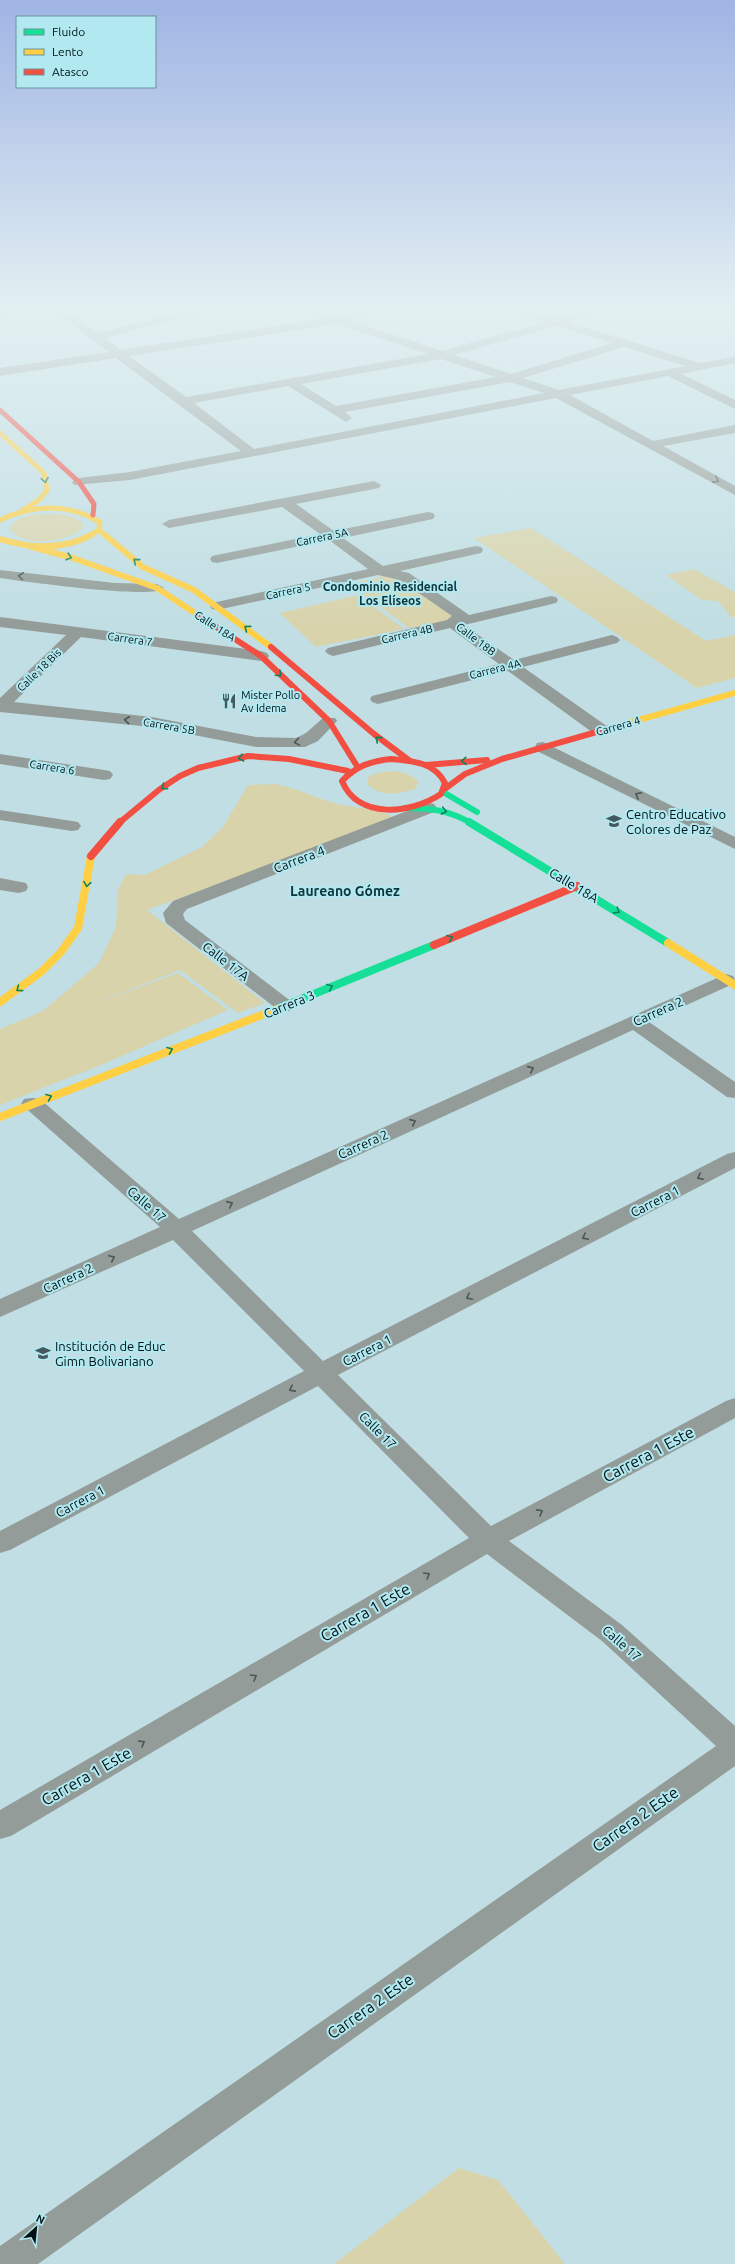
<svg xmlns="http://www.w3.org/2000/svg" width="735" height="2264" viewBox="0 0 735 2264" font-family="Ubuntu,sans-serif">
  <rect width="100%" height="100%" fill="#c0dee3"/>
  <!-- green -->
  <g fill="#d8d3ab">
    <path d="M43,514c14,0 30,-1 40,10l-1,5c-17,13 -56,19 -72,1 4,-14 21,-15 33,-16z"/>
    <path d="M531,528l175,113 29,-6v43l-38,10 -223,-150z"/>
    <path d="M694,569l41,23v25h-4l-13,-16 -16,-1 -36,-25z"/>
    <path d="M394,574l63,45 -48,9 -60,-44z"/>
    <path d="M358,595l46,34 -88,18 -36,-34z"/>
    <path d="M397,771l13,4 9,6 -4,8c-17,5 -36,9 -48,-6l2,-7 13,-4z"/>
    <path d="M275,784c20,4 37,12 56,18 21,8 46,3 65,17l-249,91 118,93 -27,10 -58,-43 -92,36 90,-33 50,37 -127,55 -101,40v-76l43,-18 56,-48 17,-36 2,-37 8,-16 19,1 57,-28 21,-20 25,-42z"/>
    <path d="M459,2168l39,12 67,84h-231z"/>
  </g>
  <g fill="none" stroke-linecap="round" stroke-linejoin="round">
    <!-- street -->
    <g fill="#939c98" fill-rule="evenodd">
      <path d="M0,310h17l-17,6z"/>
      <path d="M53,310h12l32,23 91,-23h19l-1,2 -102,26 17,12 202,-31 -21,-9h16l20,7 24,-7h18l-31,10 93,31 103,-29 -32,-12h17l27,9 30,-9h18l-36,12 131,41 35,-6v6l-54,11 54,26v9l-67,-33 -98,19 83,46 82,-16v8l-72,13 72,40v9l-179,-97 -426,82 -56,5 -2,-3 7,-4 51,-6 111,-21 -125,-93 -116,18v-8l109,-16zM337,324l91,30 -242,43 -57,-41zM557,326l55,17 -101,31 -57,-19zM624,347l62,19 -127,24 -36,-12zM441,359l55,18 -160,29 -35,-22zM510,382l34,11 -290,56 -60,-46 94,-17 58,36 6,-4 -7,-6z"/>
      <path d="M374,481l7,4 -2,3 -83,16 38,27 94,-19 5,1 2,3 -2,3 -90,19 40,28 93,-20 5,1 2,3 -2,3 -81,18 9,2 60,42 82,-19 5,1 2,3 -2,3 -92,22 50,35 98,-25 5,2 3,3 -3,3 -94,24 85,60 2,4 -2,4h-12l-88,-64 -130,33 -6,-2 -2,-3 2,-3 127,-32 -49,-36 -117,28 -5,-2 -3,-3 3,-3 119,-28 5,-4 -52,-36 -22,-5 -161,35 -5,-1 -2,-3 2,-3 156,-34 -39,-29 -112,23 -5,-1 -2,-3 2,-3 108,-22 -38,-27 -113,21 -7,-4 7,-4z"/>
      <path d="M0,570l115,13 42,1 7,4c-8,12 -143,-7 -164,-10z"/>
      <path d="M0,617l261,34 6,2 2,3 -2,3 -6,2 -180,-24 -67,65 138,15 104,20 40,1 10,-5 17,-15h12l2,3 -19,20 -13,6h-49l-104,-20 -152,-15v-14l66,-63 -66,-8z"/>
      <path d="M543,742l192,95v12l-198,-98 -2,-4 2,-4z"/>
      <path d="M0,754l104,16 6,1 3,4 -3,4 -6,1 -104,-16z"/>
      <path d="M428,803l6,1 3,4 -3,4 -247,97 -4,5 2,6 107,82 3,4 -3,4 -7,2 -7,-2 -112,-87 -3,-10 10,-12z"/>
      <path d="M0,810l72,11 6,1 3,4 -3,4 -6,1 -72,-11z"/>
      <path d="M0,878l26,5 2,4 -2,4 -7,2 -19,-3z"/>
      <path d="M726,974l7,2 2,3 -2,5 -84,38 86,60v16l-8,-1 -94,-67 -441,201 131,130 404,-207 8,-2v16l-397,207 153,151 235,-125 9,-3v20l-226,123 113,84 113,101v40l-697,498h-38v-18l716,-500 -114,-105 -115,-87 -476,282 -11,3v-29l469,-272 -151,-152 -308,164 -10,3v-22l304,-160 -131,-131 -173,77v-18l160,-72 -139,-123 3,-5 8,-1 8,1 139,120z"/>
    </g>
    <!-- fast-far1 -->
    <g stroke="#16e098" stroke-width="6">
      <path d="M443,792l34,20"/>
      <path d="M405,808c26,0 43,2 66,15"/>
    </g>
    <!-- fast -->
    <g stroke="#16e098" stroke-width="8">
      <path d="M469,822l199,121"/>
      <path d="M277,1009l157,-64"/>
    </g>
    <!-- slow-far2 -->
    <g stroke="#ffcf43" stroke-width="5">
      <path d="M0,433l44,40 3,17 -8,10 -16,10"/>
      <path d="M0,520c34,-16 67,-17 100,2l-1,8 -10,6"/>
      <path d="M99,530l7,6"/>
    </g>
    <!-- slow-far1 -->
    <g stroke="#ffcf43" stroke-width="6">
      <path d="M105,535l38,32 51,23 77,57"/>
      <path d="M0,539c30,9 62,12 91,-4"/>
      <path d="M32,547l41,11 84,30 44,29"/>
      <path d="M628,723l107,-30"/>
    </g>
    <!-- slow -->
    <g stroke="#ffcf43" stroke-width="8">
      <path d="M668,943l67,42"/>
      <path d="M0,1002l41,-30 20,-20 17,-24 13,-72"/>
      <path d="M0,1117l277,-108"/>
    </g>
    <!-- jam-far2 -->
    <path stroke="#f24e42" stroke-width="5" d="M0,410l79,72 15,22 -1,11"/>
    <!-- jam-far1 -->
    <g stroke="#f24e42" stroke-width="6">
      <path d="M201,617l60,39 68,65 28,45"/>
      <path d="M271,647l103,87 36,27"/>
      <path d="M391,759c22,2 43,3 54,24l-4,11c-30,20 -83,26 -99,-13 14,-15 29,-20 49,-22z"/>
      <path d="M426,765l61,-5"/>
      <path d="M446,788l19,-14 37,-15 126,-36"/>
      <path d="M119,823l41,-34 20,-13 18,-8 50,-12 41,3 59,12"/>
    </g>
    <!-- jam -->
    <g stroke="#f24e42" stroke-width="8">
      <path d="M91,856l29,-34"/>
      <path d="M434,945l143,-59"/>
    </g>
  </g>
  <!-- one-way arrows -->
  <defs><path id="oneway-chevron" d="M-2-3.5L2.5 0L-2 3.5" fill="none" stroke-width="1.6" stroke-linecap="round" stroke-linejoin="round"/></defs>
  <g stroke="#0c835d">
    <use href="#oneway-chevron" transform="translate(45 480) rotate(81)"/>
    <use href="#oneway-chevron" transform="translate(69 557) rotate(16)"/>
    <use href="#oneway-chevron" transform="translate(136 561) rotate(-140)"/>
    <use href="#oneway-chevron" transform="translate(247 628) rotate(-143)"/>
    <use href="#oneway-chevron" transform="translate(279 674) rotate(43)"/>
    <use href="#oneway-chevron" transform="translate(378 739) rotate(-140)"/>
    <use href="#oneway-chevron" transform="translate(241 758) rotate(167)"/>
    <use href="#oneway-chevron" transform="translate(464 761) rotate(176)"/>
    <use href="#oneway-chevron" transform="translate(164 787) rotate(145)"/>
    <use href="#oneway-chevron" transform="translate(444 811) rotate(11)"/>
    <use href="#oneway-chevron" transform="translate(87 884) rotate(99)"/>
    <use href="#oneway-chevron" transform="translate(617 911) rotate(32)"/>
    <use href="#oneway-chevron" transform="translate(450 938) rotate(-22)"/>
    <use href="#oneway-chevron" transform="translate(330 987) rotate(-22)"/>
    <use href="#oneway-chevron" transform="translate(19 989) rotate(143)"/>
    <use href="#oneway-chevron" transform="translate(170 1050) rotate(-21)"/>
    <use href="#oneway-chevron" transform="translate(49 1097) rotate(-21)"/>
  </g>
  <g stroke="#4a5756">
    <use href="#oneway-chevron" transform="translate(716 480) rotate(28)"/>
    <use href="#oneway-chevron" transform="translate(21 576) rotate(-173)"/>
    <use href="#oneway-chevron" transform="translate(127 720) rotate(-174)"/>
    <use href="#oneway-chevron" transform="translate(297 742) rotate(170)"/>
    <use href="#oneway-chevron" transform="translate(638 795) rotate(-153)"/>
    <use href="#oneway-chevron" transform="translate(531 1069) rotate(-24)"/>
    <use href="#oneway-chevron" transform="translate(413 1122) rotate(-24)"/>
    <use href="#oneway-chevron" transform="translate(700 1177) rotate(153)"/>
    <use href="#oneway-chevron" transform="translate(230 1204) rotate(-24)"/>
    <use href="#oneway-chevron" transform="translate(585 1237) rotate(153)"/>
    <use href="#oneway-chevron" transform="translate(112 1258) rotate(-25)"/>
    <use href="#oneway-chevron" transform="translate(469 1297) rotate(153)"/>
    <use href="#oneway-chevron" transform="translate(292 1389) rotate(152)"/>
    <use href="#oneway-chevron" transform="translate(540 1512) rotate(-28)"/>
    <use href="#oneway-chevron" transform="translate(427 1575) rotate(-30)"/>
    <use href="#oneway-chevron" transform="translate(254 1677) rotate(-30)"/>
    <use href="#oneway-chevron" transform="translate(142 1743) rotate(-30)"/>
  </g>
  <!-- sky -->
  <linearGradient id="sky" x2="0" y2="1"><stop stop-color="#9fb4e4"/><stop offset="0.49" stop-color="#e3f0f2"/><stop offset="1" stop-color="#e3f0f2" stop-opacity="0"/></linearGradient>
  <rect width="735" height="627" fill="url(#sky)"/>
  <!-- icons -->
  <defs>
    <g id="restaurant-bare" transform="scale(1.2)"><path d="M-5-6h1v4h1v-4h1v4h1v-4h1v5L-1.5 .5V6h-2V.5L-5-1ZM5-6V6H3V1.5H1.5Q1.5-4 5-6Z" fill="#43595d" stroke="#b2e9f1" stroke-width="2.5" paint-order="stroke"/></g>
    <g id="school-bare" transform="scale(1.2)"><path d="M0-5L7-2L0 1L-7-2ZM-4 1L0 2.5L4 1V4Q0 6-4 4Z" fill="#43595d" stroke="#b2e9f1" stroke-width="2.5" paint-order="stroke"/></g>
  </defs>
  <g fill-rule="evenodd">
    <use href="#restaurant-bare" x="229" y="701"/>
    <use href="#school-bare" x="614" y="821"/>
    <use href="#school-bare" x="43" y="1353"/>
  </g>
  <g text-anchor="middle" stroke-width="4" stroke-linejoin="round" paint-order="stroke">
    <!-- far-street labels -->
    <g font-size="11" fill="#001215" stroke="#b2e9f1">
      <text transform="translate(322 537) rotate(-12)" y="4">Carrera 5A</text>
      <text transform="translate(288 591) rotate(-12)" y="4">Carrera 5</text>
      <text transform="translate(215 626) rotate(33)" y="4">Calle 18A</text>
      <text transform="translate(407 634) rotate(-13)" y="4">Carrera 4B</text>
      <text transform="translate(130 639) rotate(8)" y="4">Carrera 7</text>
      <text transform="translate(476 639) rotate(37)" y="4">Calle 18B</text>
      <text transform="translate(495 669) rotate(-14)" y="4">Carrera 4A</text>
      <text transform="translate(39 670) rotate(-44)" y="4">Calle 18 Bis</text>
      <text transform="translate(169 726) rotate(10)" y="4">Carrera 5B</text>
      <text transform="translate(618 726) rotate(-16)" y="4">Carrera 4</text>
      <text transform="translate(52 767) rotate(9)" y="4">Carrera 6</text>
    </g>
    <!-- far-poi labels -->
    <g font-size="11" fill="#001215" stroke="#b2e9f1" text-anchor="start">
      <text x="241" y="699">Mister Pollo<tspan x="241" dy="13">Av Idema</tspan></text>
    </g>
    <!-- far-neighbourhood labels -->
    <g font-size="12" font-weight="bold" fill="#0c353b" stroke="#b2e9f1">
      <text x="390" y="591">Condominio Residencial<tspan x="390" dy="14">Los Elíseos</tspan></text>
    </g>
    <!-- poi labels -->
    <g font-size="13" fill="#001215" stroke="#b2e9f1" text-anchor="start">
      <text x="626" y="819">Centro Educativo<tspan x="626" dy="15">Colores de Paz</tspan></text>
      <text x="55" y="1351">Institución de Educ<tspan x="55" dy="15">Gimn Bolivariano</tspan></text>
    </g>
    <!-- street labels -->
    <g font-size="13" fill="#001215" stroke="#b2e9f1">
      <text transform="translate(299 859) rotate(-21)" y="5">Carrera 4</text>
      <text transform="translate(574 885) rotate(31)" y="5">Calle 18A</text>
      <text transform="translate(226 961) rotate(37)" y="5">Calle 17A</text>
      <text transform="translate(289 1004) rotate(-22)" y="5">Carrera 3</text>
      <text transform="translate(658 1011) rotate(-24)" y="5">Carrera 2</text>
      <text transform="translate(363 1144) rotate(-24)" y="5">Carrera 2</text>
      <text transform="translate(655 1201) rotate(-27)" y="5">Carrera 1</text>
      <text transform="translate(147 1204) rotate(41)" y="5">Calle 17</text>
      <text transform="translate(68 1278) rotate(-25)" y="5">Carrera 2</text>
      <text transform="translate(367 1350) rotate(-27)" y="5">Carrera 1</text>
      <text transform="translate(378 1430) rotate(45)" y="5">Calle 17</text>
      <text transform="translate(80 1501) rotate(-28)" y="5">Carrera 1</text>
      <text transform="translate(622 1643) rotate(41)" y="5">Calle 17</text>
    </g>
    <!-- neighbourhood labels -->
    <g font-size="14" font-weight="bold" fill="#0c353b" stroke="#b2e9f1">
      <text x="345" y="896">Laureano Gómez</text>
    </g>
    <!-- near-street labels -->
    <g font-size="16" fill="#001215" stroke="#b2e9f1">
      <text transform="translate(648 1454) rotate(-28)" y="6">Carrera 1 Este</text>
      <text transform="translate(365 1612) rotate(-30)" y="6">Carrera 1 Este</text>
      <text transform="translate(86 1776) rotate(-30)" y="6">Carrera 1 Este</text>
      <text transform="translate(635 1819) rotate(-35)" y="6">Carrera 2 Este</text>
      <text transform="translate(370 2006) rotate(-35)" y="6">Carrera 2 Este</text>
    </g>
  </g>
  <!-- legend -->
  <rect x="16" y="16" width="140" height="72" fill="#b2e9f1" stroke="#6b9399"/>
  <rect x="24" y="29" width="20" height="6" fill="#16e098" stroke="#6b9399"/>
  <text x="52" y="36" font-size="12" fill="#001215">Fluido</text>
  <rect x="24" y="49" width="20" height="6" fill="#ffcf43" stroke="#6b9399"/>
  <text x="52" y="56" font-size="12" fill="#001215">Lento</text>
  <rect x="24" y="69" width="20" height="6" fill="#f24e42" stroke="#6b9399"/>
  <text x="52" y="76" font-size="12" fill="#001215">Atasco</text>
  <!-- north arrow -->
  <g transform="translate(36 2228) rotate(27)" stroke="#b2e9f1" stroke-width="3" paint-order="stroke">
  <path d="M0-3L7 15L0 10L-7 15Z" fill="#001215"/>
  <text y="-6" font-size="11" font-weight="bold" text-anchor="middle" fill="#001215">N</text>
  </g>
</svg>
